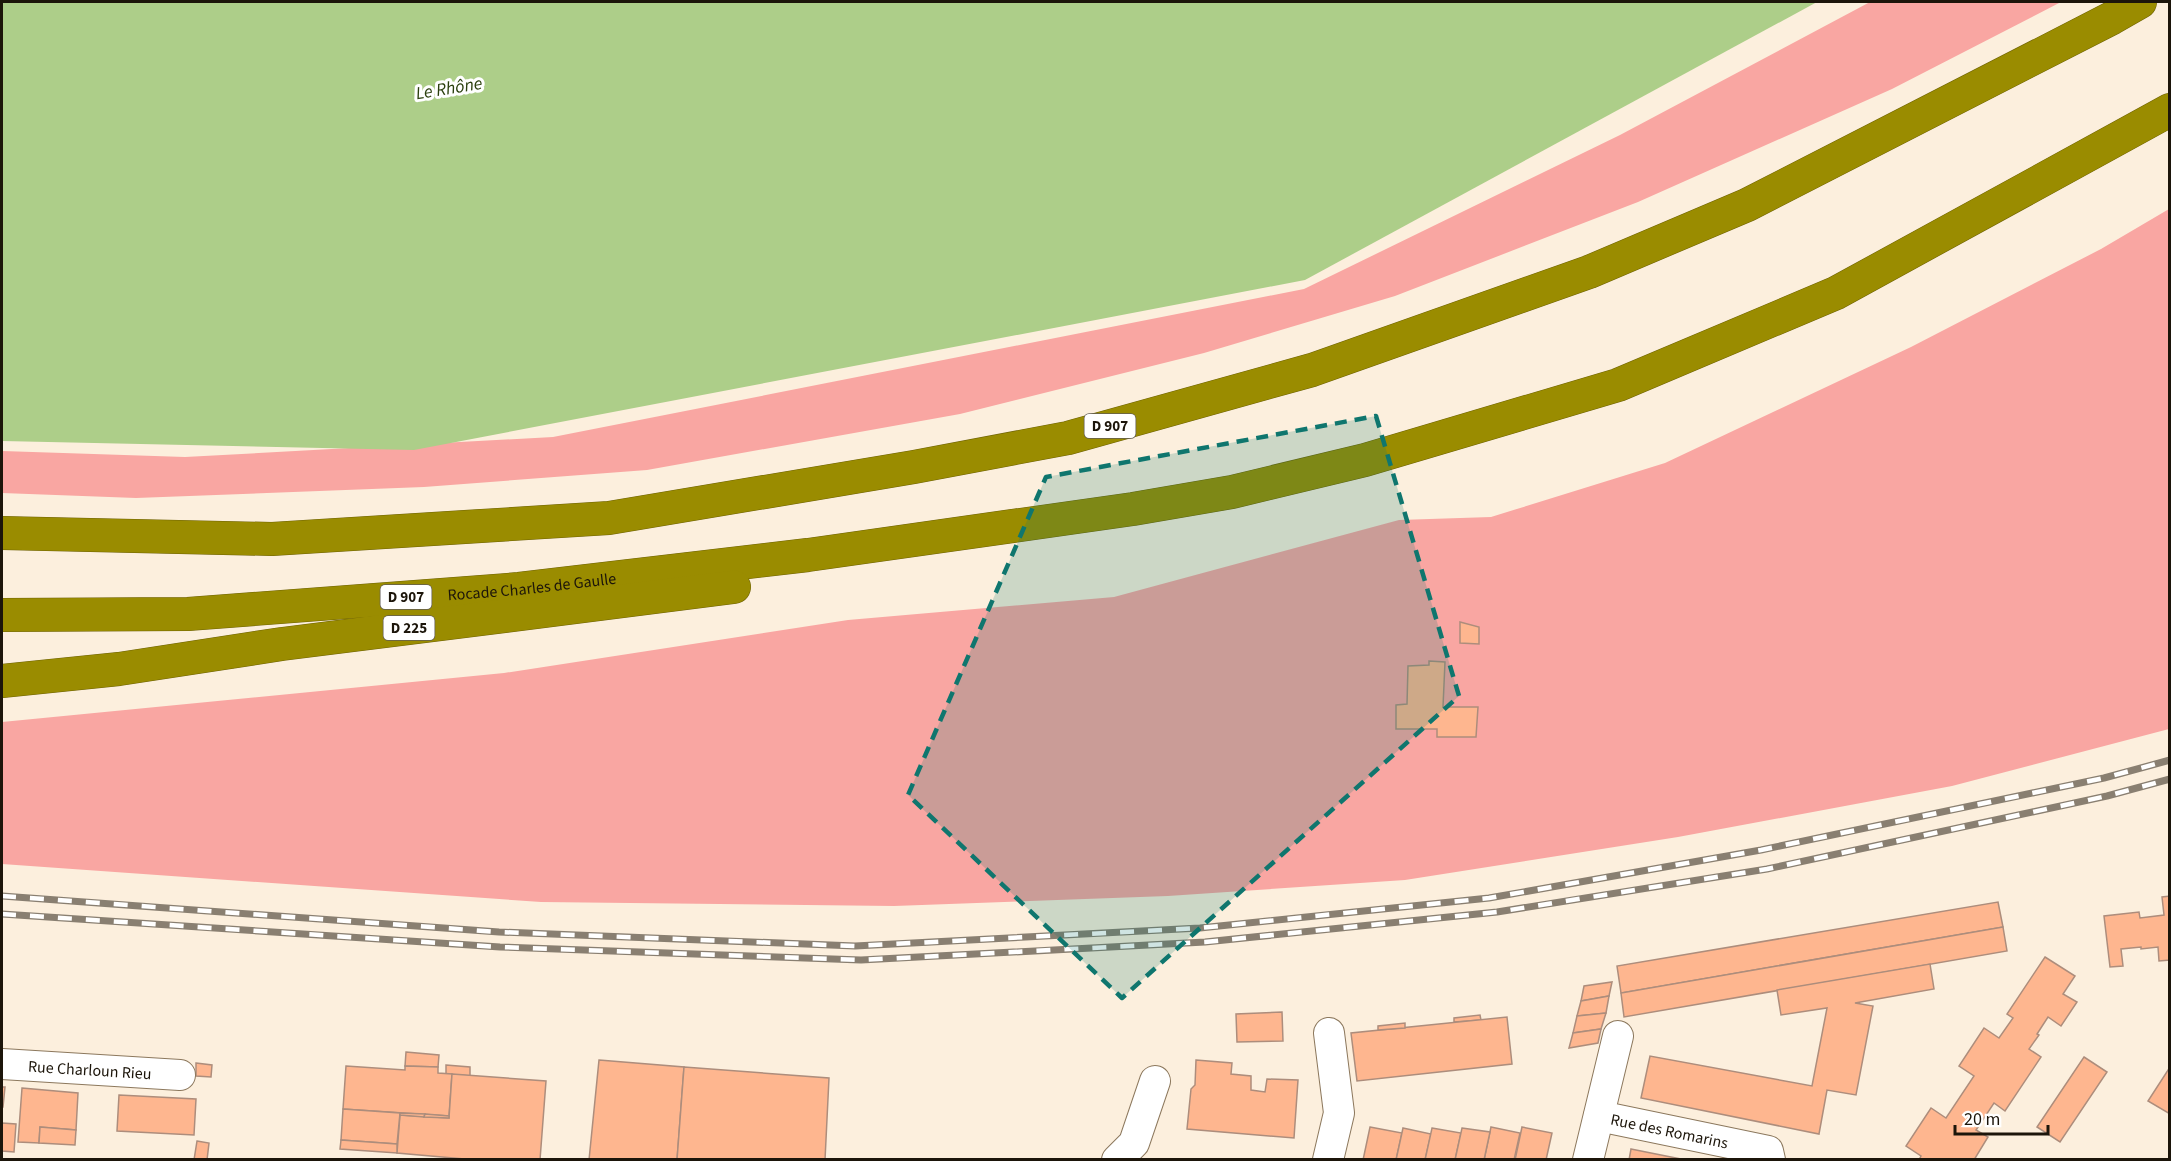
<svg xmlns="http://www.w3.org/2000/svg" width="2171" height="1161" viewBox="0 0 2171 1161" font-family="'Source Sans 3',sans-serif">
  <rect width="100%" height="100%" fill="#fcefdd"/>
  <!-- forest -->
  <g fill="#f9a6a2">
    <path d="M1870,2h191l-169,87 -254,113 -243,94 -191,57 -244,61 -313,56 -223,17 -288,11 -134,-5v-42l183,6 368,-20 751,-148 316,-154z"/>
    <path d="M2169,209v520l-217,57 -274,51 -273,43 -237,16 -274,10 -353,-4 -539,-38v-142l502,-49 344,-53 266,-23 285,-77 92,-3 174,-54 246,-116 190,-98z"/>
  </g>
  <!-- water -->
  <path fill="#adce89" d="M2,2h1815l-512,278 -891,170 -412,-9z"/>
  <!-- building -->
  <g fill="#feb68f" stroke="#ad8d7c" stroke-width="1.5">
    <path d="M1460,622l19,5v17l-19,-1z"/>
    <path d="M1429,661l16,1 -2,45h35l-2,30h-39v-8h-41v-24l11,-1 1,-38 21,-1z"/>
    <path d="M2170,896v64l-11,1 -1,-14 -17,2v-2l-20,2 2,17 -13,1 -6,-51 35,-4 1,6 24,-3 -2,-18z"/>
    <path d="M1998,902l5,25 -382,66 -4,-27z"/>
    <path d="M2003,927l4,24 -383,66 -3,-24z"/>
    <path d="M2045,957l30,19 -12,18 14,8 -16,24 -13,-9 -11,17 2,1 -10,14 12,8 -36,54 -11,-8 -18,27 12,7 -14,23h-55l2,-4 -15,-10 25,-38 15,10 28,-42 -15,-10 25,-38 15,10 14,-20 -6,-4z"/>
    <path d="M1930,964l4,25 -79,14 18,3 -17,89 -29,-5 -8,44 -178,-36 9,-42 162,30 15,-78 -46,7 -4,-25z"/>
    <path d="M1612,982l-3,14 -28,5 3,-15z"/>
    <path d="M1609,996l-3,17 -29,3 4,-15z"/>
    <path d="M1282,1012l1,29 -46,1 -1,-28z"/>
    <path d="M1606,1013l-5,16 -28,4 4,-17z"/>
    <path d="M1480,1015l1,5 -27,2v-4z"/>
    <path d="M1507,1017l5,47 -155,17 -6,-48z"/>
    <path d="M1405,1023v5l-27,2v-4z"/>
    <path d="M1601,1029l-3,14 -29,5 4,-15z"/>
    <path d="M406,1052l33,3 -1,12 -33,-1z"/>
    <path d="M2084,1057l23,15 -47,70 -23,-15z"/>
    <path d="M599,1060l85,7 -7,93h-88z"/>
    <path d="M1196,1060l36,3 -1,11 20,2v14l14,2 2,-13 31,1 -4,58 -107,-9 4,-40 4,-4z"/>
    <path d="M196,1063l16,2 -1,12 -15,-1z"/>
    <path d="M446,1065l24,2v9l-24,-2z"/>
    <path d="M346,1066l59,4v-4l33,1v6l14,1 -3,42 -106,-7z"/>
    <path d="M684,1067l145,11 -4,82h-148z"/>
    <path d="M2170,1067v47l-22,-13z"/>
    <path d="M452,1074l94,7 -6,79h-64l-79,-7 3,-38 49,3z"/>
    <path d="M2,1087h3l-2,20h-1z"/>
    <path d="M22,1088l56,5 -2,37 -36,-3 -1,16 -21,-1z"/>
    <path d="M119,1095l77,4 -2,36 -77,-4z"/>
    <path d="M343,1109l57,4 -3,31 -56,-4z"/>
    <path d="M400,1113l25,1 -1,3 -24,-2z"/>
    <path d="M425,1114l24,2v2l-25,-1z"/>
    <path d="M2,1123l14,1 -2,28 -12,-1z"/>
    <path d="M40,1127l36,3 -1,15 -36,-2z"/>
    <path d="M1370,1127l32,6 -6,27h-33z"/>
    <path d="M1491,1127l29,6 -6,27h-30z"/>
    <path d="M1522,1127l30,6 -6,27h-31z"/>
    <path d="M1403,1128l28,6 -6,26h-29z"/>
    <path d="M1432,1128l29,5 -6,27h-30z"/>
    <path d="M1462,1128l28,4 -6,28h-29z"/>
    <path d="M341,1140l56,4v9l-57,-4z"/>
    <path d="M197,1141l12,2 -2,17h-13z"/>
    <path d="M1631,1149l55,11h-57z"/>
  </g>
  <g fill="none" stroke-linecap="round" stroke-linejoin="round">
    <!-- street casing -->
    <g stroke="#8c785d" stroke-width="32">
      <g id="street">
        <path id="s1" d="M2,1064l178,11"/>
        <path id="s2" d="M1599,1116l169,35 2,9"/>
        <path d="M1117,1160l17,-17 21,-62"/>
        <path d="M1328,1160l11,-47 -10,-80"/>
        <path d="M1588,1160l30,-124"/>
      </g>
    </g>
    <!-- highway casing -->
    <g stroke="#6e6204" stroke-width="34">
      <g id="highway">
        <path d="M2,533l270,6 337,-21 305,-51 154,-29 244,-68 277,-98 158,-67 365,-187 28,-16"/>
        <path id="s3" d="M2,615l186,-1 331,-25 289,-34 325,-46 99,-17 133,-32 253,-75 218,-92 334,-183"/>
        <path d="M2,681l117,-12 163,-25 452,-57"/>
      </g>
    </g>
    <!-- street -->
    <use href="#street" stroke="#fff" stroke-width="30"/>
    <!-- highway -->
    <use href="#highway" stroke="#9a8c00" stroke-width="33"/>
    <!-- rail casing -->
    <g stroke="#897f71" stroke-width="7">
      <g id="rail">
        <path d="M2,896l497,36 356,14 345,-18 289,-30 272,-48 343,-72 66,-18"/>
        <path d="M2,914l498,33 361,13 344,-18 292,-30 270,-43 340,-73 63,-17"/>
      </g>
    </g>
    <!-- rail -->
    <use href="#rail" stroke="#fff" stroke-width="4.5" stroke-dasharray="14" stroke-linecap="butt"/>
  </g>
  <!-- marked area -->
  <path fill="#0f766e" fill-opacity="0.2" stroke="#0f766e" stroke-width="4.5" stroke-dasharray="12 8" stroke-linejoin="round" d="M1376,416l83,280 -337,302 -214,-203 138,-318z"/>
  <g text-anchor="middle" stroke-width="6" stroke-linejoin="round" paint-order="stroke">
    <!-- shield labels -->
    <g fill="#fff" stroke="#605b54" stroke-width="1.5">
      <rect x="1084.5" y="414" width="51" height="24" rx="4.5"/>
      <rect x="380.5" y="585" width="51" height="24" rx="4.5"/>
      <rect x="383.5" y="616" width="51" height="24" rx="4.5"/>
    </g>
    <g font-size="15" font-weight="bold" fill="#1c150a">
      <text x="1110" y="431">D 907</text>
      <text x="406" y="602">D 907</text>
      <text x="409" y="633">D 225</text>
    </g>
    <!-- street labels -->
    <g font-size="16" fill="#1c150a" stroke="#fff">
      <text dy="6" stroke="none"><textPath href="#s3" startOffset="531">Rocade Charles de Gaulle</textPath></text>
      <text dy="6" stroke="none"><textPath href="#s1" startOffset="88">Rue Charloun Rieu</textPath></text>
      <text dy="6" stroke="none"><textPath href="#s2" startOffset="72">Rue des Romarins</textPath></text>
    </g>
    <!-- water labels -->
    <g font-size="18" font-style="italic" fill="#2a3f0d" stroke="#fff">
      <text transform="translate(449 88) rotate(-9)" y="6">Le Rhône</text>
    </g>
  </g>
  <!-- border -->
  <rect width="2171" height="1161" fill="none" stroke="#1c150a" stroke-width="6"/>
  <!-- scale -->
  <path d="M1955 1125v9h93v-9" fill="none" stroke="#1c150a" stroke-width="3"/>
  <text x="1964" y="1125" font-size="18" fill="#1c150a" stroke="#ffffff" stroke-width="4.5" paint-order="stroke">20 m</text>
</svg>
